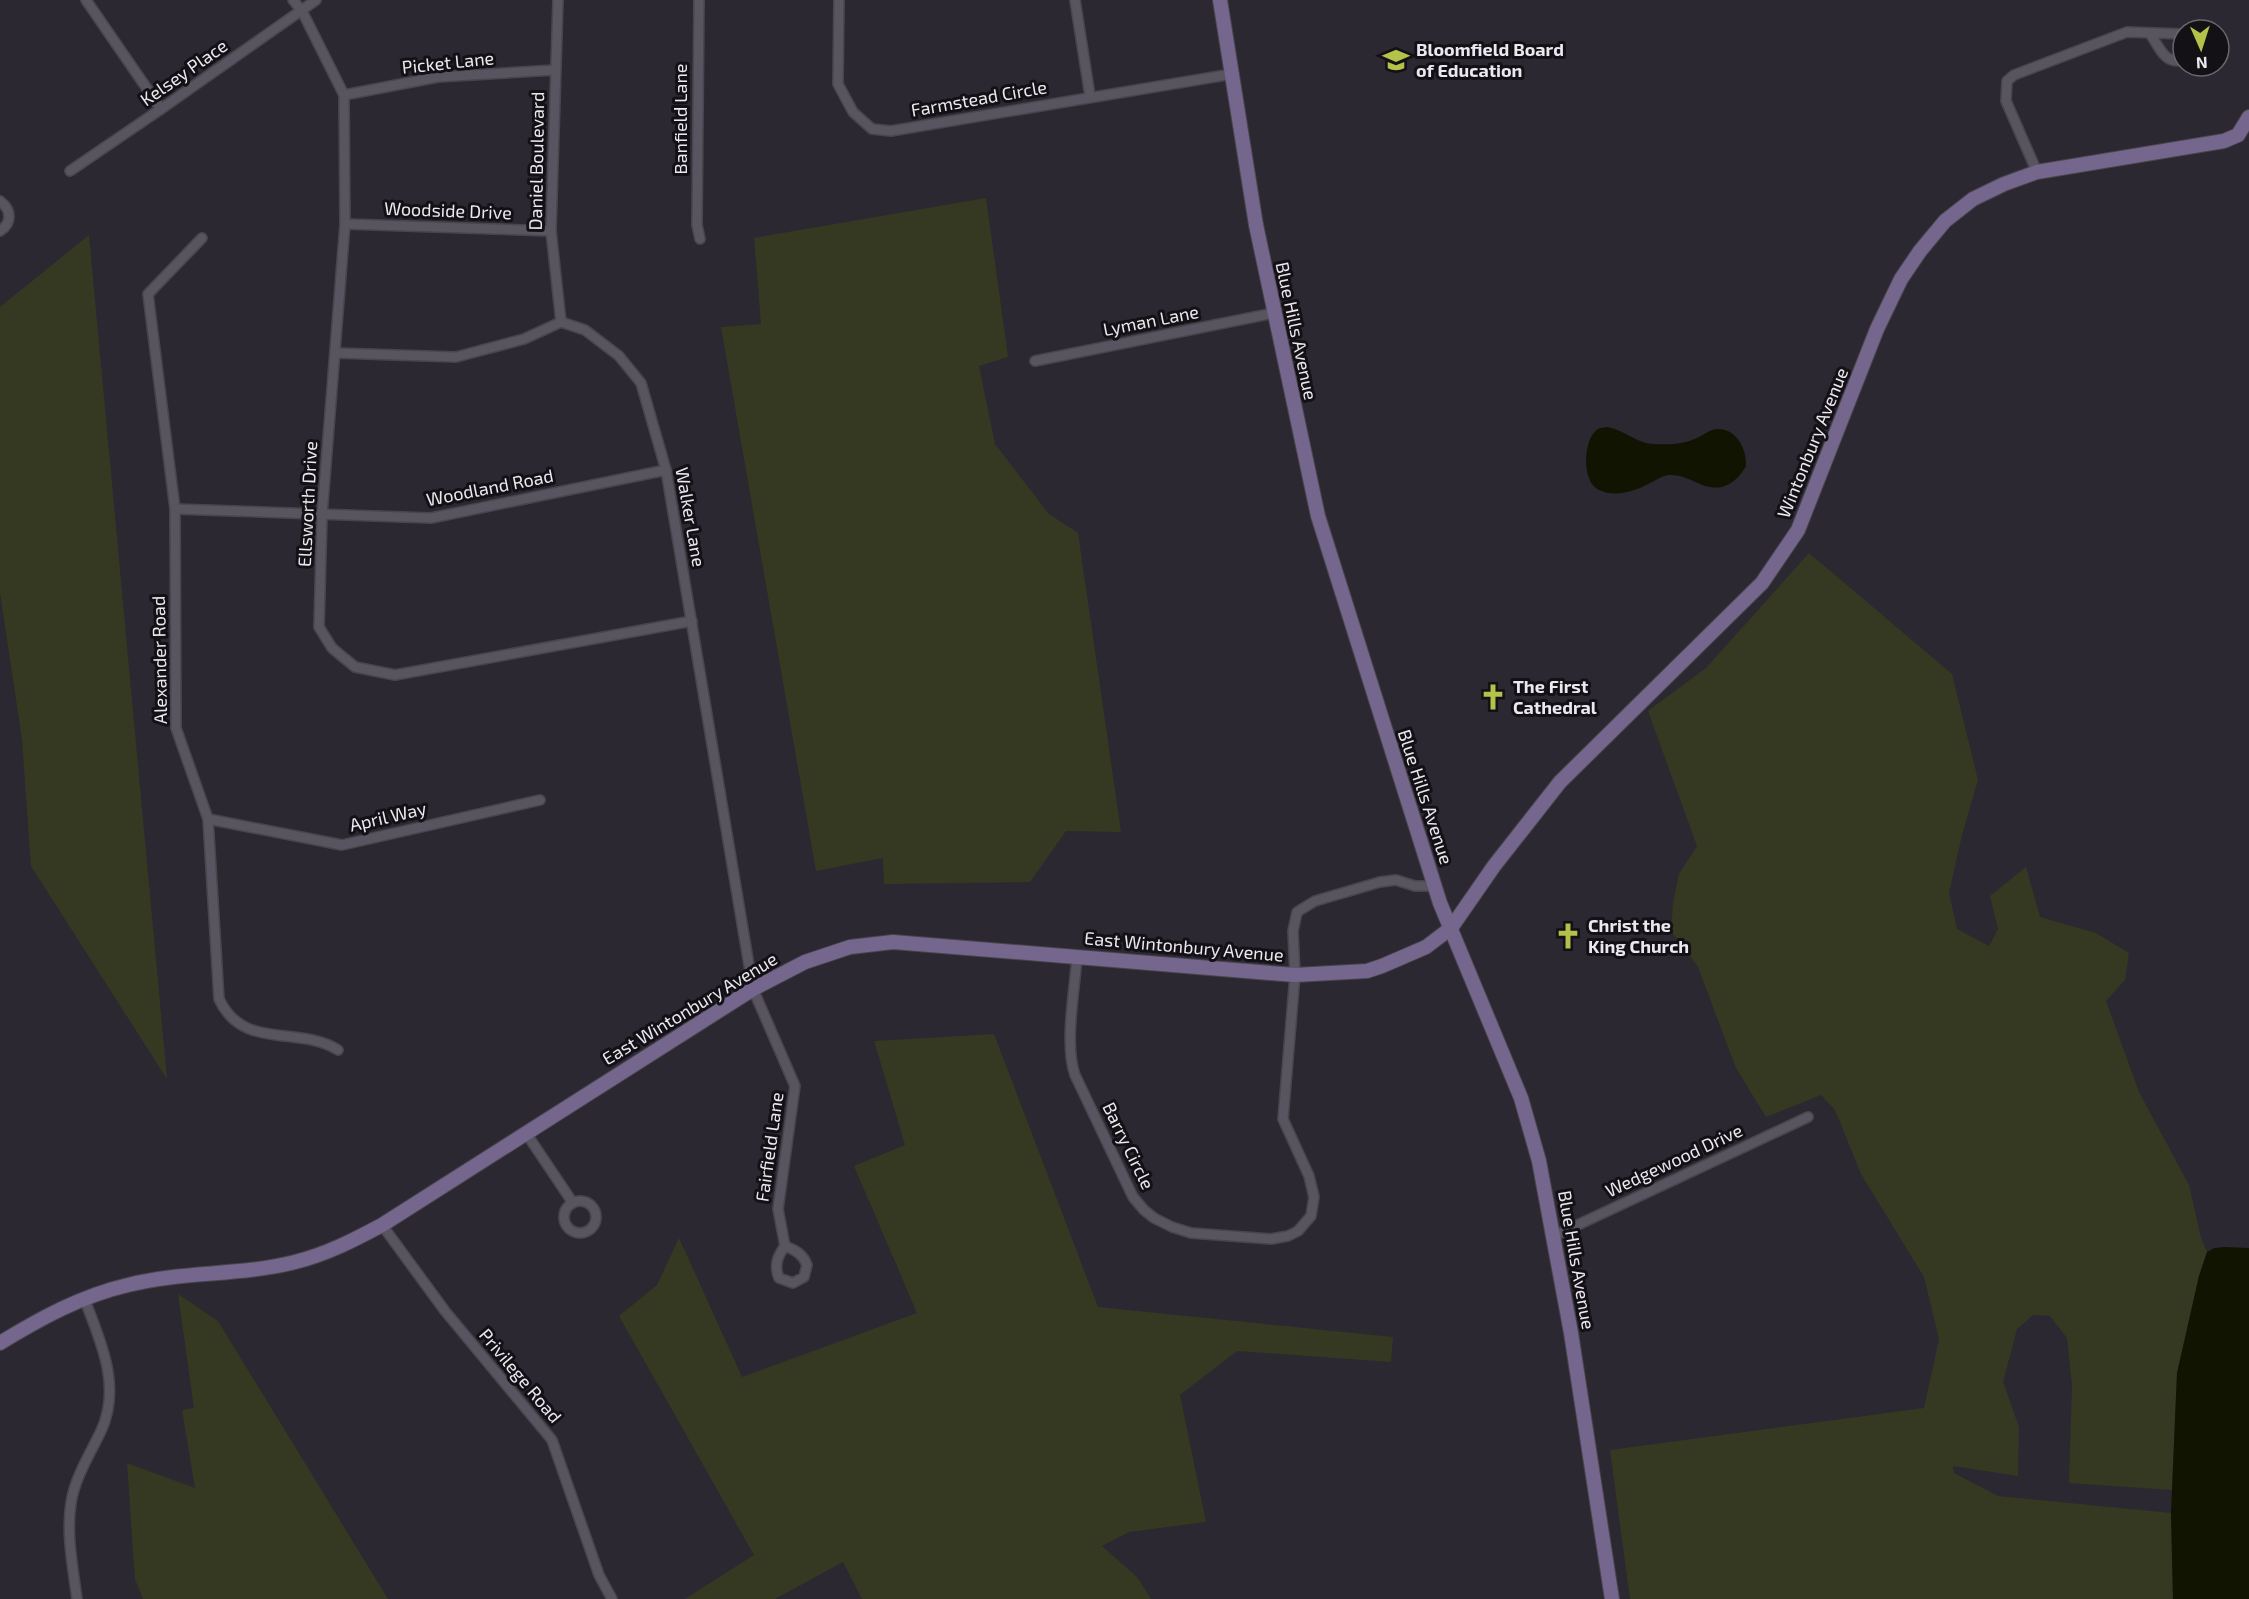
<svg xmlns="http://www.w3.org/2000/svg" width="2249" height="1599" viewBox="0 0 2249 1599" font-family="'Exo 2',sans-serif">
  <rect width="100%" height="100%" fill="#2b2832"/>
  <!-- green -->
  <g fill="#353921">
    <path d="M986,198l22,159 -29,9 16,78 54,70 29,19 43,299 -55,-1 -36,51 -146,2 -1,-26 -67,13 -95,-544 40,-3 -7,-86z"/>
    <path d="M89,235l78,844 -136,-213 -9,-127 -22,-146v-286z"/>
    <path d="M1809,553l143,121 26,106 -16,55 -13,58 8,36 32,17 9,-17 -8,-33 36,-29 14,50 56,16 33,20 -4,27 -19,21 33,91 50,93 12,53 6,14 -8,24 -22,97 -5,117 -103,-7 3,-98 -5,-47 -17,-22 -17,-1 -16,14 -14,53 16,45 -1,49 -65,-10 1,7 44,23 173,17 2,86h-543l-20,-149 314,-42 15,-69 -15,-62 -63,-103 -26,-64 -14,-15 -55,22 -30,-49 -38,-101 -27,-36 2,-28 6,-29 18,-28 -49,-135 58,-43z"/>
    <path d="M994,1034l104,273 295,30 -2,25 -154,-11 -57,44 26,127 -77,10 -27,14 36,32 13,21h-289l-19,-37 -68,37h-90l69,-44 -135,-239 38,-31 22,-47 63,139 175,-64 -63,-147 51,-21 -31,-104z"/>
    <path d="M178,1294l40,27 170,278h-245l-8,-20 -8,-116 68,25 -13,-78 12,-2z"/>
  </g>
  <!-- water -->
  <g fill="#111400">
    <path d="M1607,427c18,3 30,17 48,17 13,1 30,0 42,-6 7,-3 13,-9 21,-9 19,0 29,21 28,37 -5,9 -13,18 -24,21 -20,4 -32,-13 -53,-12 -7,1 -11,4 -17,7 -16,9 -36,16 -53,8 -18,-8 -16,-52 -1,-61 2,-1 7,-2 9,-2z"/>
    <path d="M2224,1247l25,1v351h-76l-2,-86 6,-140 22,-97 8,-24 7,-4z"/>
  </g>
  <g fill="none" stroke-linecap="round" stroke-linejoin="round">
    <!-- minor casing -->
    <g stroke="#48454c" stroke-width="12">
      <g id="minor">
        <path d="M86,0l75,109"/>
        <path d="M293,0l9,11 42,84 1,129 -23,291 -3,112 13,21 23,19 40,8 297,-54"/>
        <path d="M558,0l-7,231 10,91"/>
        <path d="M699,0l-2,225 3,14"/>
        <path d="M839,0l-1,84 15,28 19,17 19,2 341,-57"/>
        <path d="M1075,0l15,96"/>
        <path d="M2151,35c8,12 14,30 32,25"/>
        <path d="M344,95l94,-18 117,-7"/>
        <path d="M70,171l91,-62 155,-109"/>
        <path d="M2037,172l-31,-71 1,-20 7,-6 113,-43 56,2"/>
        <path d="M0,201c12,9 12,22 0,30"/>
        <path d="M345,224l206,7"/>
        <path d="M202,238l-54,56 27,215 1,219 32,91 11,180c24,52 79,26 119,51"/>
        <path d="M336,353l120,4 68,-18 37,-17 24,8 34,26 22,27 25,87 87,519 42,97 -17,123 7,37c-8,11 -11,20 -6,32l14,5 11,-6 3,-12c-4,-11 -12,-15 -22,-19"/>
        <path d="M1035,361l239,-48"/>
        <path d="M175,509l256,9 235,-48"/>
        <path d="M208,819l134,26 198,-45"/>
        <path d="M1077,956c-2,33 -13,88 -2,119l58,122 11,13 10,8 18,9 19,6 80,6 17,-3 10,-5 13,-15 3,-19 -5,-21 -26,-57 12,-144 -2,-44 4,-19 18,-11 65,-19 16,-2 19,6h19"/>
        <path d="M526,1133l47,70"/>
        <circle cx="580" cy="1217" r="16"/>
        <path d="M382,1225l63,86 107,129 47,135 13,24"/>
        <path d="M1554,1236l254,-119"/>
        <path d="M77,1599c-4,-31 -11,-65 -6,-96 4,-26 19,-49 30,-72 21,-45 -1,-91 -17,-133"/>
      </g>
    </g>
    <!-- secondary casing -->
    <g stroke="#48454c" stroke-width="16">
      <g id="secondary">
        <path d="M1220,0l36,225 62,291 122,387 81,195 18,63 32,172 41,266"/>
        <path d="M0,1343c41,-25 81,-47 128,-58 55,-14 112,-9 167,-23 32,-8 59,-22 87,-37l371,-236 52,-27 45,-15 43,-5 402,33 72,-4 15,-5 44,-19 25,-19 43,-62 66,-84 202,-199 36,-53 79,-201 24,-50 19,-28 25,-30 28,-22 31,-15 33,-12 187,-31 14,-6 11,-18"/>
      </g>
    </g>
    <!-- minor -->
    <use href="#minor" stroke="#585460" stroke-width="9"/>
    <!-- secondary -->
    <use href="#secondary" stroke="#75668e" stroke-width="14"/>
  </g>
  <!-- icons -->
  <defs>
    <g id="school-bare" transform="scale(2.07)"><path d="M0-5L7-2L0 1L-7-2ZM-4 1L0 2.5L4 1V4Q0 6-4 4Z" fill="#b4c24a" stroke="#131116" stroke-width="2.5" paint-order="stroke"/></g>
    <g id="church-bare" transform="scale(2.07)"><path d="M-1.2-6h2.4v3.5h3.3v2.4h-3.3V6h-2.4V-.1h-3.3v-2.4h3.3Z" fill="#b4c24a" stroke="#131116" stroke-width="2.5" paint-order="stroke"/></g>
  </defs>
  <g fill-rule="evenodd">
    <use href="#school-bare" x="1396" y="60"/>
    <use href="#church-bare" x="1493" y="697"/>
    <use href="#church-bare" x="1568" y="936"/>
  </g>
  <g text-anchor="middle" stroke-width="6" stroke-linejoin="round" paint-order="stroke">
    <!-- poi labels -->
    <g font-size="18" font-weight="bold" fill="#ebe8ef" stroke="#131116" text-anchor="start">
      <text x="1416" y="56">Bloomfield Board<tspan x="1416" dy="21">of Education</tspan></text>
      <text x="1513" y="693">The First<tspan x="1513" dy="21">Cathedral</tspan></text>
      <text x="1588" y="932">Christ the<tspan x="1588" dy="21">King Church</tspan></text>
    </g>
    <!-- street labels -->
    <g font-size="18" fill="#ebe8ef" stroke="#131116">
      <text transform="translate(448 63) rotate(-6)" y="6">Picket Lane</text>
      <text transform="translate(184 73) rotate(-35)" y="6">Kelsey Place</text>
      <text transform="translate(979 99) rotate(-10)" y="6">Farmstead Circle</text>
      <text transform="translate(681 119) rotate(-90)" y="6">Banfield Lane</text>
      <text transform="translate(537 161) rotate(-89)" y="6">Daniel Boulevard</text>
      <text transform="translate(448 211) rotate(2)" y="6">Woodside Drive</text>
      <text transform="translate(1151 321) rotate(-11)" y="6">Lyman Lane</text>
      <text transform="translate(1296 331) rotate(78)" y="6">Blue Hills Avenue</text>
      <text transform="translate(1813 443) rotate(-68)" y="6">Wintonbury Avenue</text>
      <text transform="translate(490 488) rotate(-11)" y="6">Woodland Road</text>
      <text transform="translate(308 504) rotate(-87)" y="6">Ellsworth Drive</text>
      <text transform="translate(690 517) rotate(80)" y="6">Walker Lane</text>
      <text transform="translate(160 660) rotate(-91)" y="6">Alexander Road</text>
      <text transform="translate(1425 797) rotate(72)" y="6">Blue Hills Avenue</text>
      <text transform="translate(388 817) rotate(-13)" y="6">April Way</text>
      <text transform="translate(1184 947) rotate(5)" y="6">East Wintonbury Avenue</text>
      <text transform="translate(690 1009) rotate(-31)" y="6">East Wintonbury Avenue</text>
      <text transform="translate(1128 1146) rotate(64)" y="6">Barry Circle</text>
      <text transform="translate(770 1147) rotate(-82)" y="6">Fairfield Lane</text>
      <text transform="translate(1674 1161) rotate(-25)" y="6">Wedgewood Drive</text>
      <text transform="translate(1576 1260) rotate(80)" y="6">Blue Hills Avenue</text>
      <text transform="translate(520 1376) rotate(50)" y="6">Privilege Road</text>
    </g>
  </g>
  <!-- north arrow -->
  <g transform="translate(2201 48) rotate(177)"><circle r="28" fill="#131116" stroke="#69676d" stroke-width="1.5"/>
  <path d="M0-4.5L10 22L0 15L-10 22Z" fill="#b4c24a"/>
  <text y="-9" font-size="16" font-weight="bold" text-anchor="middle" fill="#ebe8ef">N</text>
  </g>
</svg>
